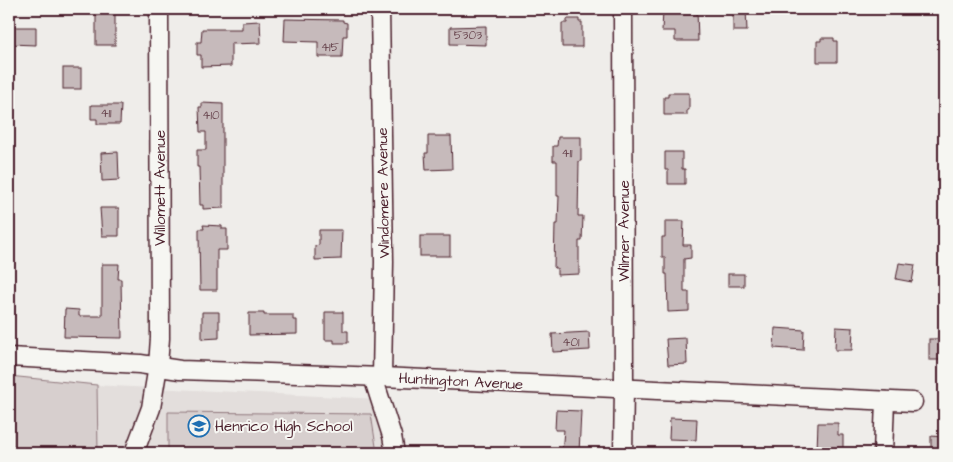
<svg xmlns="http://www.w3.org/2000/svg" width="953" height="462" viewBox="0 0 953 462" font-family="'Architects Daughter',sans-serif">
  <rect width="100%" height="100%" fill="#efedea"/>
  <filter id="ink" filterUnits="userSpaceOnUse"><feTurbulence type="fractalNoise" baseFrequency=".02" numOctaves="2"/><feDisplacementMap in="SourceGraphic" scale="10" xChannelSelector="R" yChannelSelector="G"/><feConvolveMatrix kernelMatrix="1 2 1 2 8 2 1 2 1" color-interpolation-filters="sRGB"/></filter>
  <g filter="url(#ink)">
    <!-- built -->
    <path fill="#e3dedc" d="M9,381l371,18 18,54h-389z"/>
    <!-- green -->
    <g fill="#d7cfce" stroke="#90777c">
      <path d="M9,376l88,9 1,68h-89z"/>
      <path d="M168,412l203,2 6,39h-209z"/>
    </g>
    <!-- building -->
    <g fill="#c6babb" stroke="#4a1f2b">
      <path d="M733,9h13l1,22h-14z"/>
      <path d="M663,10h34l1,31h-23v-10h-13z"/>
      <rect x="96" y="14" width="19" height="31"/>
      <path d="M285,19l58,1v2l4,1v13h-4l-1,21h-24v-15l-34,-1z"/>
      <path d="M567,19h12v3h3v25h-20v-24h5z"/>
      <path d="M260,21l1,22 -30,1v22l-30,1v-12h-4v-13h4l1,-13h40v-7z"/>
      <path d="M486,26v19l-36,-1v-17z"/>
      <path d="M9,27h27v18l-27,-1z"/>
      <path d="M821,38h13v3h3v21h-20v-21h4z"/>
      <rect x="63" y="68" width="18" height="21"/>
      <path d="M668,93h21v17h-2v5h-23v-18h4z"/>
      <path d="M202,103l21,1v104l-20,1v-4h-3l-1,-38h-2v-17h9v-18h-6l-1,-25h3z"/>
      <path d="M91,105h30l-1,19h-23v-5h-6z"/>
      <path d="M428,136h23l1,33 -26,1 -1,-17h3z"/>
      <path d="M558,137h23v24h-2l-1,55h5l-1,25h-3v33l-22,1v-7h-3l1,-44h3l1,-28h-2v-35h-4v-15h4z"/>
      <path d="M118,152l1,28 -17,1 -1,-28z"/>
      <path d="M665,152h17v17h3v15h-17v-14h-3z"/>
      <path d="M100,208h19v28h-17z"/>
      <path d="M665,221h19l-1,24h8v13l-7,1v33h5v19l-21,1 -1,-38h-2v-17h-3v-20h3z"/>
      <path d="M203,225l19,1v3h5v21h-10v40h-17l-1,-55v-6h5z"/>
      <path d="M319,230h23l-1,29 -26,1v-14l4,-1z"/>
      <rect x="420" y="236" width="30" height="20"/>
      <path d="M899,263l16,2 -3,17 -16,-3z"/>
      <path d="M102,264h17l-1,15h3l1,59 -58,-1 1,-28 14,1v6h23z"/>
      <rect x="728" y="274" width="16" height="12"/>
      <path d="M202,312h17v26l-17,1z"/>
      <path d="M325,312h18v19h5v12h-14v-3h-9z"/>
      <path d="M249,313h15v2h29v5h4v14l-48,1z"/>
      <path d="M836,327l17,1 -1,22h-17z"/>
      <path d="M775,328l29,2 -1,20 -29,-2z"/>
      <path d="M589,332l1,18 -37,2 -1,-18z"/>
      <path d="M686,338l1,26 -19,1 -2,-26z"/>
      <rect x="929" y="339" width="15" height="21"/>
      <path d="M556,410l25,1 -2,42h-17l2,-23h-9z"/>
      <path d="M670,418l27,1 -1,21 -27,-1z"/>
      <path d="M818,423h20v12h5v15h-26z"/>
      <path d="M931,436l13,1v16h-13z"/>
    </g>
    <g fill="none" stroke-linecap="round" stroke-linejoin="round">
      <!-- minor casing -->
      <g stroke="#4a1f2b" stroke-width="21">
        <g id="minor">
          <path d="M380,9l4,253 -2,115"/>
          <path d="M9,357l131,7 40,6 202,7 531,25"/>
          <path d="M373,377l19,59 3,17"/>
          <path d="M134,453l17,-45 7,-42 2,-28 -1,-329"/>
          <path d="M623,453l1,-65 -1,-379"/>
          <path d="M883,453l2,-52"/>
        </g>
      </g>
      <!-- minor -->
      <use href="#minor" stroke="#f6f6f2" stroke-width="18"/>
    </g>
  </g>
  <!-- icons -->
  <defs>
    <g id="school-ring" transform="scale(1.125)"><circle r="9.5" fill="#f6f6f2" stroke="#1f6fb2" stroke-width="1.5"/><path d="M0-5L7-2L0 1L-7-2ZM-4 1L0 2.5L4 1V4Q0 6-4 4Z" fill="#1f6fb2"/></g>
  </defs>
  <g fill-rule="evenodd">
    <use href="#school-ring" x="199" y="426"/>
  </g>
  <g text-anchor="middle" stroke-width="4" stroke-linejoin="round" paint-order="stroke">
    <!-- number labels -->
    <g font-size="12" fill="#69464f">
      <text x="468" y="39">5303</text>
      <text x="330" y="51">415</text>
      <text x="106" y="117">411</text>
      <text x="211" y="119">410</text>
      <text x="567" y="157">411</text>
      <text x="571" y="346">401</text>
    </g>
    <!-- street labels -->
    <g font-size="15" fill="#4a1f2b" stroke="#f6f6f2">
      <text transform="translate(160 188) rotate(-90)" y="5">Willomett Avenue</text>
      <text transform="translate(383 193) rotate(-91)" y="5">Windomere Avenue</text>
      <text transform="translate(624 231) rotate(-90)" y="5">Wilmer Avenue</text>
      <text transform="translate(461 381) rotate(3)" y="5">Huntington Avenue</text>
    </g>
    <!-- poi labels -->
    <g font-size="15" fill="#4a1f2b" stroke="#f6f6f2" text-anchor="start">
      <text x="215" y="431">Henrico High School</text>
    </g>
  </g>
  <!-- margin -->
  <rect width="953" height="462" fill="none" stroke="#f6f6f2" stroke-width="30"/>
  <rect x="15" y="15" width="923" height="432" fill="none" stroke="#4a1f2b" stroke-width="2" filter="url(#ink)"/>
</svg>
